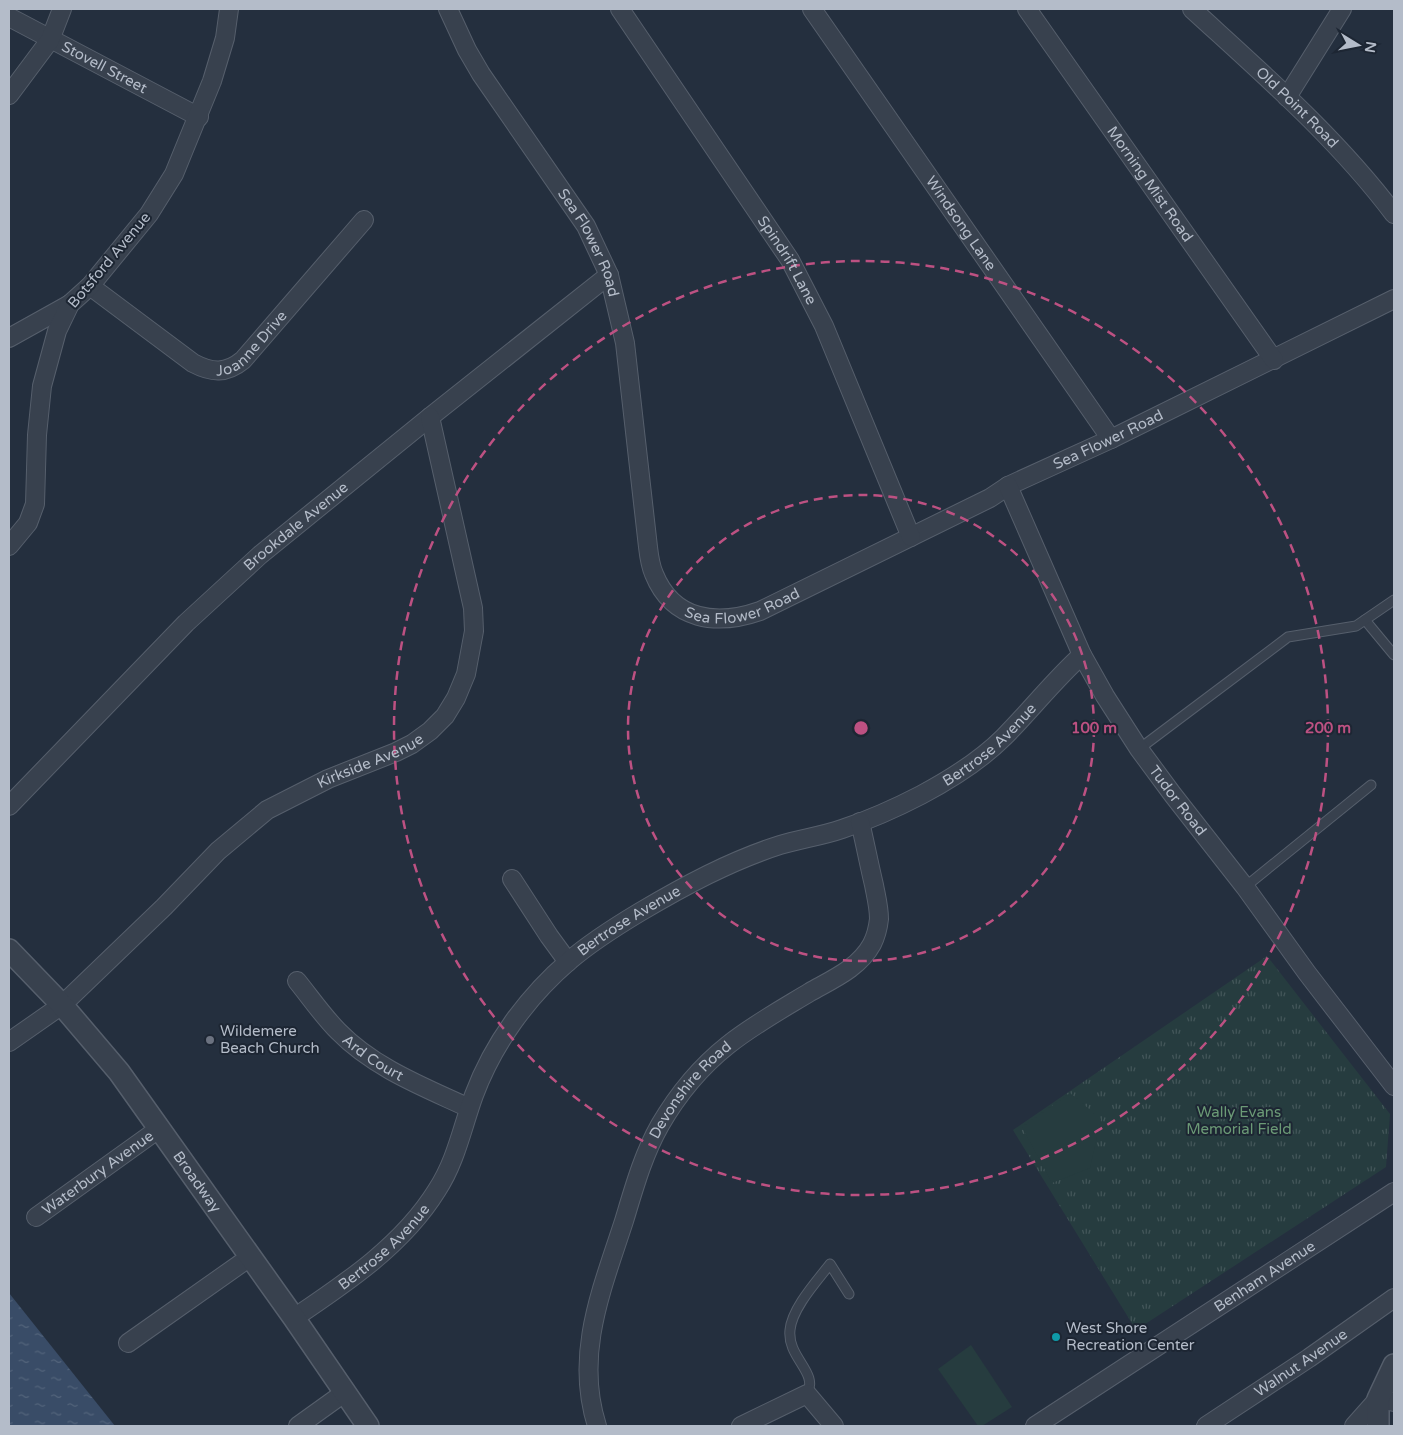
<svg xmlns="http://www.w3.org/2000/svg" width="1403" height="1435" viewBox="0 0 1403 1435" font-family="'Varela Round',sans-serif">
  <defs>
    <pattern id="park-tufts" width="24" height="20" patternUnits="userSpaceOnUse" patternTransform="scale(1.25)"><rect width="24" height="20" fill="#263c3f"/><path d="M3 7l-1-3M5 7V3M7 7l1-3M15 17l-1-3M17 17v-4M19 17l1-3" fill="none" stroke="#435659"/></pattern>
    <pattern id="water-ripples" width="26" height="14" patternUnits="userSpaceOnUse" patternTransform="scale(1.25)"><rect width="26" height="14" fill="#394c67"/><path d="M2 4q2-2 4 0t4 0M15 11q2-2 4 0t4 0" fill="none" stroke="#53647b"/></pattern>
  </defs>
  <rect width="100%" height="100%" fill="#242f3e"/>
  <!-- park -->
  <path fill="url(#park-tufts)" d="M1267,956l123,158 -4,53 -250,163 -123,-200z"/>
  <!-- garden -->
  <g fill="#263c3f">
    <path d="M1070,1093l31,26 -11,49 -38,15 -30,-56z"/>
    <path d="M971,1345l41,62 -30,19h-4l-40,-57z"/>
  </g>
  <!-- water -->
  <path fill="url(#water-ripples)" d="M9,1293l106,133h-106z"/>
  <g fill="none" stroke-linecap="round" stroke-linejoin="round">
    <!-- service casing -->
    <g stroke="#565f6c" stroke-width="11">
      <g id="service">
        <path d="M1365,620l29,35"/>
        <path d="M1139,749l149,-112 68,-11 38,-26"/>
        <path d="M1245,887l126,-102"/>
        <path d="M807,1394c12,-22 -20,-36 -17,-64 2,-22 27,-49 40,-66l19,30"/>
      </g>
    </g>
    <!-- minor casing -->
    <g stroke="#565f6c" stroke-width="20">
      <g id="minor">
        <path id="s1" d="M448,9l19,41 14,24 105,152 23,49 16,68 23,204c1,9 2,18 6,27 19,47 63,52 106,37l230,-113 18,-12 103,-47 283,-140"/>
        <path id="s2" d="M620,9l170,251 34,66 87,211"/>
        <path id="s3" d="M812,9l299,430"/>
        <path id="s4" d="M1027,9l247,351"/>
        <path id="s5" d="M1192,9c71,65 144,128 202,205"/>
        <path id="s6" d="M9,17l190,100"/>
        <path d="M9,95l41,-55 12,-31"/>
        <path d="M1287,97l55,-88"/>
        <path id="s7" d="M90,286l103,77c19,10 33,11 50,-3l121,-140"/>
        <path d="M9,338l61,-34"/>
        <path id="s8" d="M1008,486l74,169 23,41 34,53 34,46 72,92 62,86 87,113"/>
        <path d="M9,546l19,-23 7,-19 2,-69 5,-49 15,-55 13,-27 20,-18 59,-72 25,-40 38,-93 13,-43 4,-29"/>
        <path id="s9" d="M9,806l177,-183 74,-68 170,-138 179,-142"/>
        <path d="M512,879l37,57 19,26"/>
        <path id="s10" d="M297,981c13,16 26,35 41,50 36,37 86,56 131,77"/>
        <path id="s11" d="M9,1042l53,-37 102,-98 54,-56 49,-41 61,-31 68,-27 16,-8 18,-13 15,-15 11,-18 10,-24 8,-43 -1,-23 -43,-191"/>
        <path id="s12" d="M36,1217l124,-89"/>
        <path id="s13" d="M294,1318c52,-35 109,-73 143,-128 19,-29 25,-62 37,-95 19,-51 53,-98 95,-134 22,-19 46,-34 71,-49 44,-26 90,-51 140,-67 20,-6 42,-9 62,-16 27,-9 54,-21 79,-34 30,-16 59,-34 83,-58 27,-27 50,-57 78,-82"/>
        <path d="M128,1343l122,-86"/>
        <path d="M298,1426l46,-33"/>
        <path id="s14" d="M597,1426c-23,-72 5,-137 27,-205 10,-33 19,-66 36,-96 18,-31 39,-57 68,-80 25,-20 54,-36 82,-53 23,-13 49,-24 62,-48 4,-8 6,-16 7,-25 0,-12 -3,-23 -5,-34 -5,-21 -9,-42 -14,-63"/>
        <path d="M741,1426l66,-32 27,32"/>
        <path id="s15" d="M1035,1426l359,-234"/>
        <path id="s16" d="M1206,1426l103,-68 85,-60"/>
        <path d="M1354,1426l24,-27 16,3"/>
      </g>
    </g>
    <!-- tertiary casing -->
    <g stroke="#565f6c" stroke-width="24">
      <g id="tertiary">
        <path id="s17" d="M9,950l53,55 57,67 175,246 74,108"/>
        <path d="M1378,1426v-27l16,-34"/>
      </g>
    </g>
    <!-- service -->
    <use href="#service" stroke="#38414e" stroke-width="9"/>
    <!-- minor -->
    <use href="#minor" stroke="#38414e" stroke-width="18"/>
    <!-- tertiary -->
    <use href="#tertiary" stroke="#38414e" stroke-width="21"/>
  </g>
  <!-- distance rings -->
  <g fill="none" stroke="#bd5182" stroke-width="2.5" stroke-dasharray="9 6">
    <circle cx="861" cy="728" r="233"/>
    <circle cx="861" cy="728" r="467"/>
  </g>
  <!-- markers -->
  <circle fill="#6b7280" stroke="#1d2633" stroke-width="2" cx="210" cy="1040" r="5"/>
  <circle fill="#0f9aa8" stroke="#1d2633" stroke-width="2" cx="1056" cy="1337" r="5"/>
  <g text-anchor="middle" stroke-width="4" stroke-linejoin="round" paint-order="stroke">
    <!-- street labels -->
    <g font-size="15" fill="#b4bcc9" stroke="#1d2633">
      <text dy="5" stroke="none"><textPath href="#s6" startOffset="108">Stovell Street</textPath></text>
      <text dy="5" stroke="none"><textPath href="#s5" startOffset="144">Old Point Road</textPath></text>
      <text dy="5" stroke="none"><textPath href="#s4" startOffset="214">Morning Mist Road</textPath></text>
      <text dy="5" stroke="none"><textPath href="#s3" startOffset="261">Windsong Lane</textPath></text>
      <text dy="5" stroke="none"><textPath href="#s1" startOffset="274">Sea Flower Road</textPath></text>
      <text transform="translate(109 260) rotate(-50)" y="5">Botsford Avenue</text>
      <text dy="5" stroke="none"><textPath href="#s2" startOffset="302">Spindrift Lane</textPath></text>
      <text dy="5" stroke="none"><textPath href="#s7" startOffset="199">Joanne Drive</textPath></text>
      <text dy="5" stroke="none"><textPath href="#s1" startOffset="1129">Sea Flower Road</textPath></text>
      <text dy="5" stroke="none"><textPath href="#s9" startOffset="401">Brookdale Avenue</textPath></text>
      <text dy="5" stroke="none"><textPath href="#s1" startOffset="724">Sea Flower Road</textPath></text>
      <text dy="5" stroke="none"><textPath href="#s13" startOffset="939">Bertrose Avenue</textPath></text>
      <text dy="5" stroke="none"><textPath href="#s11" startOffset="462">Kirkside Avenue</textPath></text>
      <text dy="5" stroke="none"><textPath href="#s8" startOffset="359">Tudor Road</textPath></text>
      <text dy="5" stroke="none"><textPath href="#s13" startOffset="534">Bertrose Avenue</textPath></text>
      <text dy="5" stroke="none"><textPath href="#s10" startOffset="109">Ard Court</textPath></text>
      <text dy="5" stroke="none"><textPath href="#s14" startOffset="360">Devonshire Road</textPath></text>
      <text dy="5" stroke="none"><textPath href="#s12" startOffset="76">Waterbury Avenue</textPath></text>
      <text dy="5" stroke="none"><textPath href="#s17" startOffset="299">Broadway</textPath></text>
      <text dy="5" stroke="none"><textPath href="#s13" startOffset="115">Bertrose Avenue</textPath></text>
      <text dy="5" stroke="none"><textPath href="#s15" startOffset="274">Benham Avenue</textPath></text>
      <text dy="5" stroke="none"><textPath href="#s16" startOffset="114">Walnut Avenue</textPath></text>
    </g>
    <!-- poi labels -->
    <g font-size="15" fill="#b4bcc9" stroke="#1d2633" text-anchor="start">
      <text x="220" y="1036">Wildemere<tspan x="220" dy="17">Beach Church</tspan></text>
      <text x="1066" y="1333">West Shore<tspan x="1066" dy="17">Recreation Center</tspan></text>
    </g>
    <!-- park labels -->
    <g font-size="15" fill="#6b9a76" stroke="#1d2633">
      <text x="1239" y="1117">Wally Evans<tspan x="1239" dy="17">Memorial Field</tspan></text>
    </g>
  </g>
  <circle cx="861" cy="728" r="8" fill="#bd5182" stroke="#1d2633" stroke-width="2.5"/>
  <g font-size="15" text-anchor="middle" font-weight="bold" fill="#bd5182" stroke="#1d2633" stroke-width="4" stroke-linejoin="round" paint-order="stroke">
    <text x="1094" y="733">100 m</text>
    <text x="1328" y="733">200 m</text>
  </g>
  <!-- border -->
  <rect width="1403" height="1435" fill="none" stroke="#b4bcc9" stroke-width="20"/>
  <!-- north arrow -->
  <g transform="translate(1358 45) rotate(100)" stroke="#1d2633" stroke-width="4" paint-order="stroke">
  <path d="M0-4L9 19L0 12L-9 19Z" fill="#b4bcc9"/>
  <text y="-8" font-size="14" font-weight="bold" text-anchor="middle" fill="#b4bcc9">N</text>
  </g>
</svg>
